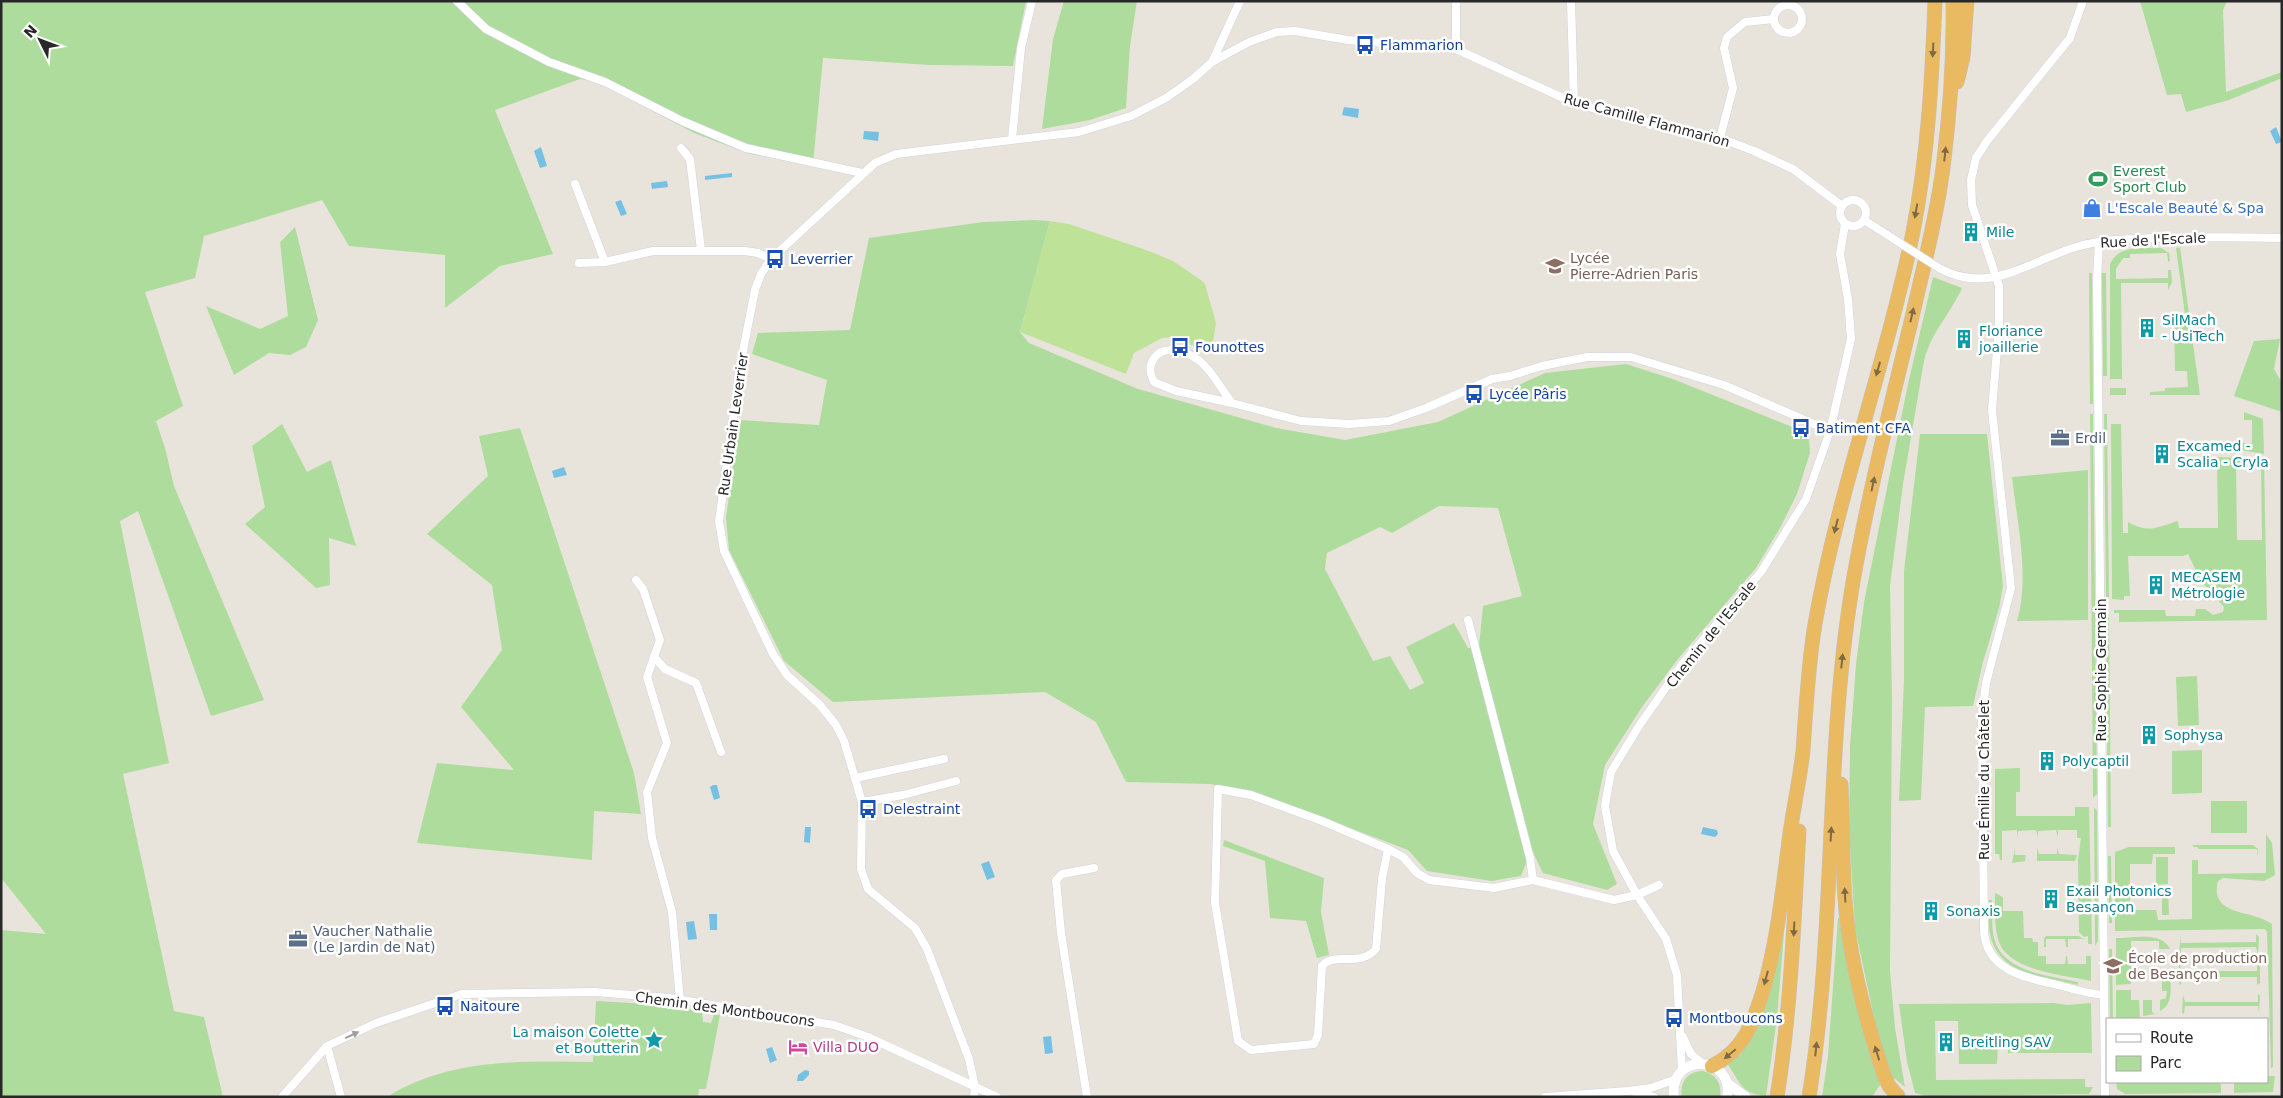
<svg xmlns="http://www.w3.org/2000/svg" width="2283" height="1098" viewBox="0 0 2283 1098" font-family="'DejaVu Sans',sans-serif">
  <rect width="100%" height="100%" fill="#e9e4db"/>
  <!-- green -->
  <g fill="#aedc9c">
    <path d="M1,1h1025l-13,65 -83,-1 -107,-7 -10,106 -63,-10 -56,-21 -96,-51 -18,-3 -85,31 58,144 -53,12 -55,42v-53l-96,-9 -27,-46 -118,36 -9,42 -50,14 38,114 -27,15 9,27 9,38 90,214 -53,16 -73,-205 -18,10 49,242 -46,11 51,237 30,6 19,80h-222v-167l45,4 -45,-56z"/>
    <path d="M1064,1h73l-7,45 -4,62 -36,12 -48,9 11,-90z"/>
    <path d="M2140,1h87l-4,9 3,82 56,-20v6l-53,22 -43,12 -5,-18 -14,1z"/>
    <path d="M1034,220l16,1 -30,111 9,11 109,46 138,39 69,12 93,-18 107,-49 81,-9 47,15 132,53 4,6 1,15 -13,41 -17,34 -24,40 -78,91 -36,48 -37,58 -12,59 24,60 -10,6 -64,-17c-18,-33 -25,-72 -34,-108 -10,-40 -21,-79 -33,-118l3,-1 4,-40 39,-10 -24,-88 -59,-2 -47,27 -12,-6 -53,26 -2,16 48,92 17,-5 20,34 14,-7 -18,-36 48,-24 14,25h3l56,213 -6,15 -29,5 -65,-10 -19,-21 -150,-57 -48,-9 -84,-2 -30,-60 -51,-30 -212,10 -49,-41 -55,-111 -3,-32 13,-98 80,5 8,-45 -75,-26 6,-21 92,-3 19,-92 114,-16z"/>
    <path d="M295,227l23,93 -12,27 -16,8 -21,-2 -35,22 -28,-69 54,23 28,-13 -8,-74z"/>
    <path d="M2180,247l20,148h-50v-3l15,-1v-3l23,-1 -1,-16h-12l-1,-48 12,-1 -10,-74z"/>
    <path d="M2161,248l8,5 1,9 -2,-1 -1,-8 -37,1v4h-7l-7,11v10l52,-1v-8h3l1,12 -4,8v-7h-47l1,96h-12v-115c9,-20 33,-15 51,-16z"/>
    <path d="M2089,273h3l1,131h-3z"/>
    <path d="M2102,273h4l1,103h-4z"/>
    <path d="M1933,277l29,11c-12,27 -30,42 -38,73l-21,123 -13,102 2,114 -2,271 5,57 10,59 -11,-9 -4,2 -14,-53 -21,-99 -6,-97 1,-85 6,-82 8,-62 44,-218z"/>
    <path d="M2280,339l-6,30 8,14v29l-48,-16 20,-55z"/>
    <rect x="2110" y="388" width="16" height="7"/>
    <path d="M2244,412l19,7 1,35 -47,-8v-3h35v-23h-8z"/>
    <path d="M2090,414h3l4,380 -4,4z"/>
    <path d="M2104,414h3l2,183h-3z"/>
    <path d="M282,424l25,48 24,-12 25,86 -27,-8 1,47 -14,3 -71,-64 20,-17 -13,-61z"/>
    <path d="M2111,424h10l2,109h5v-11c21,12 29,5 50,-1l1,7h39l-1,-71 25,1 1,3v2l-7,1 1,76h25l-1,-80h3l3,160 -148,2v-9h-5v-3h51l1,6h29l1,-7h9l8,6 10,-3 1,-5 -23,-26 -13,-27 -5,2h-55l2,40h-6v4l-12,-1z"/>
    <path d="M520,428l114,345 7,41 -47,-3 -2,49 -175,-17 20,-80 77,7 -53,-63 41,-57 -10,-65 -65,-51 61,-58 -9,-40z"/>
    <path d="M1920,434h67l16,152 -4,22 -16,54 -10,44 -48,1 -4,93 -22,1 5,-122v-108z"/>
    <path d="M2088,470v150l-71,1c13,-44 0,-99 -5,-144z"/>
    <path d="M2106,613h3l2,214h-3z"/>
    <path d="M2197,676l2,49 -21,1 -2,-49z"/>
    <path d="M2202,750v43l-30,1v-43z"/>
    <path d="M2020,768v24h-4v24h59v-9h14l3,137h-4v-8l-4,1 -5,-5 -1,-72 3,-22h-4v-8h-19v8l-2,-8 -18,1v7l-2,-8 -18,1 -1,7v-8l-15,1v29h-2l-1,-6h-4v-85z"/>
    <rect x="2211" y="801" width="36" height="32"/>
    <path d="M2094,807l3,4 1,130 -3,5z"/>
    <path d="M2266,834l6,9 3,32 -11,6 -41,-3 -5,3c-9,36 34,28 54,43l1,143 -2,1 -4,-136 -2,-3 -150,2v-79l14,-5h46v7h-22l-1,10h-22v46h26l2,10 34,-1v-59h6v14l68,-1z"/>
    <path d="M1224,840l100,38 -3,34 8,43 -12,3 -11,-37 -36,-3 -5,-57 -42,-15z"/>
    <path d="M2193,845h60l5,4v8l-1,-8h-59v-2h-5z"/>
    <path d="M2057,847l2,7 18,1 -2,6h-38v-13l2,6h18z"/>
    <path d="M2015,848v7h11l-1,6 -13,2z"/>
    <path d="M2108,856h3l1,67h-3z"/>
    <path d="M2156,857h12v27l-12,1z"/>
    <path d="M2162,888h6l1,27h-7z"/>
    <path d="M1995,893l8,4v14h20l1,27h8l1,4h5v14h8v8h19l1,-8h1l1,8h18v-8h5v25c-27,-6 -85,-10 -93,-42 -4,-14 -3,-31 -3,-46z"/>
    <path d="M1989,900h3c1,12 -1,26 2,38 9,35 55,37 84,44v3c-34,-8 -80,-10 -88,-51 -2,-11 -1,-23 -1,-34z"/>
    <path d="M1838,918h3l41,164 -10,15h-50l6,-41z"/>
    <path d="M1782,933h2l-7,85 -11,78c-27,-3 -25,-14 -40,-34l14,-7 15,-23z"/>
    <path d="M2256,934l3,3 -1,18 -2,-8 -75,1v8l-2,-3 2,-18v8l75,-1z"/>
    <path d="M2046,936h33l4,3h-15v8h-2l-1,-8h-19v8h-2v-9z"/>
    <path d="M2116,938c17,0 46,-7 54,11h-11v-8h-28v43l-15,1z"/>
    <path d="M2109,949h3l1,70h-3z"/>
    <path d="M2179,964h1l1,7h76v-7l3,2v17l-3,2v-8h-76v8l-2,-1z"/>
    <path d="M2162,971h8c0,13 5,33 -10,40v-11l6,-2 1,-7h-5z"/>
    <path d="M2116,990h15v10h8l1,19h-24z"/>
    <path d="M2258,994l2,1 -1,18 -1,-7h-73l-1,8 -2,-1 1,-18 2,7h73z"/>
    <path d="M2143,1000h9v12l3,2 -12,2z"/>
    <path d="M596,1001c36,2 71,3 106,11l1,10 8,1 3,-8h6l-14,74h-7l-1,8h-311c62,-39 136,-36 206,-35z"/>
    <path d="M2054,1003l13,2 24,-2 1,50h-84v-7h-10l-1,18h-38l-1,-43h-23l1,59 149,-1v8h8l-4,7 -161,2 -13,-3 -8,-31 -8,-58z"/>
    <path d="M1703,1071c13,3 19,13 17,26h-38c-3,-15 6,-26 21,-26z"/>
    <path d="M2267,1076h8l-2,16 -39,1v-11h33z"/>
    <path d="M2116,1082h99l6,2v9l-96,1 -8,-5z"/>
  </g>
  <!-- pitch -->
  <path fill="#bee298" d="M1050,221l19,3 80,27 24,10 29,20 3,3 11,39 -4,25h-13l-28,-11 -9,1 -28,15 -8,21 -106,-42z"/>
  <!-- water -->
  <g fill="#76c0e3">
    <path d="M1344,107l15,2 -1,9 -16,-3z"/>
    <path d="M2276,127l6,15 -6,2 -6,-13z"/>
    <path d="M864,131l15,1 -1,9 -15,-2z"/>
    <path d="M541,147l6,19 -7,2 -6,-17z"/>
    <path d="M732,173v4l-27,3v-4z"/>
    <path d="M667,181l1,6 -16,2 -1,-6z"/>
    <path d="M621,200l6,14 -6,2 -6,-14z"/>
    <path d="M564,467l3,8 -13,3 -2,-7z"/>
    <path d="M713,785h4l3,13 -6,2 -4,-13z"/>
    <path d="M805,827h6l-1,16 -6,-1z"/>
    <path d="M1703,827l14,3 1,4 -3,3 -14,-3z"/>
    <path d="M989,861l6,16 -8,3 -6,-16z"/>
    <path d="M709,914h8v16h-7z"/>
    <path d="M694,921l3,18 -9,1 -2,-18z"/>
    <path d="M1051,1036l2,17 -8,1 -2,-17z"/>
    <path d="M772,1047l5,13 -7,3 -4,-14z"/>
    <path d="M805,1070l4,1v4l-6,6h-6l1,-6z"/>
  </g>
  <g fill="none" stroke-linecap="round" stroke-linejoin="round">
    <!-- minor casing -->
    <g stroke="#d0d2e0" stroke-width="9">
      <g id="minor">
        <path d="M457,1l29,28 63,33 56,20 77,39 64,27 116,25"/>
        <path d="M1456,1v48"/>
        <path d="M1571,1l3,102"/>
        <path d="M2083,1l-13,37 -83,103 -11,17 -5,22 1,25 27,81v40l-7,84 19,178 -25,95 -4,32 2,216c2,40 43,47 74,54 15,4 31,9 46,10"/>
        <circle cx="1788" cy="19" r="14"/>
        <path d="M1212,62l37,-20 28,-10 18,-1 53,9 108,9 118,54 46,13 100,22 34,13 39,18 49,37"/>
        <path d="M1720,138l13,-50 -9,-40 3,-11 18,-15 29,-3"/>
        <path d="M1012,139l9,-91 11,-47"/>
        <path d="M681,148l9,11 11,91"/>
        <path d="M575,184l30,78"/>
        <circle cx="1853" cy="213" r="13"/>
        <path d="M1864,220l25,16"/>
        <path d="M2099,243l-2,35 8,819"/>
        <path d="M579,263l26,-1 48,-11h92l13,2 13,6"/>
        <path d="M1939,268c50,28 90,-7 137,-21 27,-8 57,-8 84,-9 40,-1 81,-1 122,0"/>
        <path d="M1232,403c-9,-12 -18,-28 -28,-38 -10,-11 -38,-22 -49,-8 -7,9 -5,16 -1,25l22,9 56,12 69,18 48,3 40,-3 37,-13 66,-29 18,-3 32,-10 45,-9h44l93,28 106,46"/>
        <path d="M636,580l7,9 17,51 -13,37 20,66 -20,49 5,46 20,74 8,88"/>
        <path d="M1468,620l62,238 3,22"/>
        <path d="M654,657l11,12 31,14 25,69"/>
        <path d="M855,778l89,-19"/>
        <path d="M862,802l41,-7 53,-14"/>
        <path d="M1388,849l-6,30 -6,70c-16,19 -42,2 -54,17l-4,69 -4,9 -63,6 -13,-9 -23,-138 3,-114 33,6 71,26 66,28 15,8 14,16 12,7 65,8 39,-8 81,20 23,-5 22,-10"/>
        <path d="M1683,1037l8,17 11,9"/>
        <path d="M327,1046l14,51"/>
        <path d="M1682,1071l-5,-96 -11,-36 -29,-44 -24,-44 -8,-45 6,-34 28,-46 44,-63 78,-91 45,-73 24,-68 21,-92 -3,-40 -8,-45 5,-30"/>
        <path d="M1635,1092l19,5"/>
        <path d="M282,1097l45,-51 49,-23 86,-29 133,-2 74,6 165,27 34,12 129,60"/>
        <path d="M974,1097l1,-10 -6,-28 -42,-110 -12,-21 -47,-39 -7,-20 1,-67 -18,-61 -8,-16 -16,-20 -33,-30 -14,-21 -49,-103 -5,-30 22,-160 14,-71 6,-16 10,-15 104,-96 21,-9 183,-22 52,-16 35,-18 27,-19 19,-17 28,-61"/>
        <path d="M1087,1097l-26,-164 -5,-53 6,-6 32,-6"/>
        <path d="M1545,1097l83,-6 23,-3 25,-9"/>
      </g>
    </g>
    <!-- tertiary casing -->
    <g stroke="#d0d2e0" stroke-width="11">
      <g id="tertiary">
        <path d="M1727,1083l19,14"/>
        <path d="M1674,1097c-6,-45 61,-43 53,0"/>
      </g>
    </g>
    <!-- trunk casing -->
    <g stroke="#c3c3c3" stroke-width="15">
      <g id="trunk">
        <path d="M1957,82l6,-25 4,-56"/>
        <path d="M1841,784c2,38 1,77 4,115 4,60 20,119 39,176l5,11 9,10"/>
        <path d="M1712,1066c32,-16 41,-43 51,-75 15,-52 20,-105 27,-158 4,-28 10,-55 13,-82 3,-43 5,-85 12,-127 23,-133 71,-260 98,-392 15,-76 19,-153 22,-231"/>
        <path d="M1777,1097c14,-88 17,-177 22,-266"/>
        <path d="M1809,1097c28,-173 15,-349 45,-521 15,-84 36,-167 56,-250 12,-53 26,-105 33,-158 7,-55 11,-111 10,-167"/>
      </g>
    </g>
    <!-- minor -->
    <use href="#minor" stroke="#fff" stroke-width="8"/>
    <!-- tertiary -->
    <use href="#tertiary" stroke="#fff" stroke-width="10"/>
    <!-- trunk -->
    <use href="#trunk" stroke="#eaba63" stroke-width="14"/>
    <!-- minor-bridge casing -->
    <g stroke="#d0d2e0" stroke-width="9" stroke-linecap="butt">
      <path id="minor-bridge" d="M1889,236l50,32"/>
    </g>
    <!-- minor-bridge -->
    <use href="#minor-bridge" stroke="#fff" stroke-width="8"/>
  </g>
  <!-- one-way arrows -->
  <defs><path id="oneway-solid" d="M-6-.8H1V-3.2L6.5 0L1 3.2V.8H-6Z" transform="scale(1.25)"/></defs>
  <g fill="#7f6a43">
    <use href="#oneway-solid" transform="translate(1933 50) rotate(93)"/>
    <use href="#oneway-solid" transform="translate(1945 154) rotate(-84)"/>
    <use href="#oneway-solid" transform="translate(1916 211) rotate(100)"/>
    <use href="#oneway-solid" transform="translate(1912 315) rotate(-77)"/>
    <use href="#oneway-solid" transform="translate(1878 369) rotate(106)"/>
    <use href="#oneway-solid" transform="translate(1873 484) rotate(-78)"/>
    <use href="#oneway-solid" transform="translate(1836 526) rotate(104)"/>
    <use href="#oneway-solid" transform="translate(1842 661) rotate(-84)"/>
    <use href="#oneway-solid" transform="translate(1831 834) rotate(-87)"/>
    <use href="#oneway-solid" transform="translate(1845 895) rotate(-93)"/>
    <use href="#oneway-solid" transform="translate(1794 929) rotate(93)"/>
    <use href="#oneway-solid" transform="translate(1766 978) rotate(105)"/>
    <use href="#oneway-solid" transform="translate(1816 1049) rotate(-84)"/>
    <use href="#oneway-solid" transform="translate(1877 1053) rotate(-107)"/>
    <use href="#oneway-solid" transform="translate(1730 1054) rotate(140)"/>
  </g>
  <use fill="#9e9e9e" href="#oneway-solid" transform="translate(352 1035) rotate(-25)"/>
  <!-- icons -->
  <defs>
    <g id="bus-bare" transform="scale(1.5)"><path d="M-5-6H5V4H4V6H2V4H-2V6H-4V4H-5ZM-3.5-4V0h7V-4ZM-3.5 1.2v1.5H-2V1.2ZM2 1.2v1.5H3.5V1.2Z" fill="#1a4fb4" stroke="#fff" stroke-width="2.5" paint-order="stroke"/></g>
    <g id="stadium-bare" transform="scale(1.5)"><path d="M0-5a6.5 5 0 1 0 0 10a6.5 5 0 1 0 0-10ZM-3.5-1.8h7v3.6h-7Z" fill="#2e9e5b" stroke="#fff" stroke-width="2.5" paint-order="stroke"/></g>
    <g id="shop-bare" transform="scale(1.5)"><path d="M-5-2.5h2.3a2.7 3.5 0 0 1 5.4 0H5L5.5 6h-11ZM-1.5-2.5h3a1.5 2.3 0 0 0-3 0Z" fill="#3f7fe0" stroke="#fff" stroke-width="2.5" paint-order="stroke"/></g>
    <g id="building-bare" transform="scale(1.5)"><path d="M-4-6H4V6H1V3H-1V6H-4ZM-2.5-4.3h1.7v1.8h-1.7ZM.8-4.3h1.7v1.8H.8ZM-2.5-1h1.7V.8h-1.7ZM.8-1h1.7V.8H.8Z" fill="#0f9aa8" stroke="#fff" stroke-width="2.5" paint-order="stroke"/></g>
    <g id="school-bare" transform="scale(1.5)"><path d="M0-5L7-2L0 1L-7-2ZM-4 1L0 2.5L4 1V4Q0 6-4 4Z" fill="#8d6e63" stroke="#fff" stroke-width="2.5" paint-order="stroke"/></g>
    <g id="office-bare" transform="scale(1.5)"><path d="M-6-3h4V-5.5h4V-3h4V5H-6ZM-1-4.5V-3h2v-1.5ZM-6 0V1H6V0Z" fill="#5c6f8a" stroke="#fff" stroke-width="2.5" paint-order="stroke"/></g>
    <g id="sight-bare" transform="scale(1.5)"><path d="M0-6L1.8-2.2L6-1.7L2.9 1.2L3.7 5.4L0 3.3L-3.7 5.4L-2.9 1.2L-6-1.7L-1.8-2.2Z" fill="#0f9aa8" stroke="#fff" stroke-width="2.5" paint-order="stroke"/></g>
    <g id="hotel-bare" transform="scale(1.5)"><path d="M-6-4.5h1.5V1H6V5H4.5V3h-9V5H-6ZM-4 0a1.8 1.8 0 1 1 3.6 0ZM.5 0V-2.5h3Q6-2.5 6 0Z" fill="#d1479c" stroke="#fff" stroke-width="2.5" paint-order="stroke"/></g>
  </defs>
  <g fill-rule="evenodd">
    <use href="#bus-bare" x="1365" y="45"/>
    <use href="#stadium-bare" x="2098" y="179"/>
    <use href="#shop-bare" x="2092" y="208"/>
    <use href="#building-bare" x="1971" y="232"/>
    <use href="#bus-bare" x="775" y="259"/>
    <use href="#school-bare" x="1555" y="266"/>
    <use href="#building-bare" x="2147" y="328"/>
    <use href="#building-bare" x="1964" y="339"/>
    <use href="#bus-bare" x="1180" y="347"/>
    <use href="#bus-bare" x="1474" y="394"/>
    <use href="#bus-bare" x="1801" y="428"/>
    <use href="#office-bare" x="2060" y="438"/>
    <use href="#building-bare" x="2162" y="454"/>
    <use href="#building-bare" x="2156" y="585"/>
    <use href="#building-bare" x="2149" y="735"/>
    <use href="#building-bare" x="2047" y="761"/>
    <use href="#bus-bare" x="868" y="809"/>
    <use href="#building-bare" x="2051" y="899"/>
    <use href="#building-bare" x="1931" y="911"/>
    <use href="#office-bare" x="298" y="939"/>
    <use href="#school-bare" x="2113" y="966"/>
    <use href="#bus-bare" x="445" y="1006"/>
    <use href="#bus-bare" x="1674" y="1018"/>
    <use href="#sight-bare" x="654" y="1040"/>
    <use href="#building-bare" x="1946" y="1042"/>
    <use href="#hotel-bare" x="798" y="1047"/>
  </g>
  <g text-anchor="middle" stroke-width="5" stroke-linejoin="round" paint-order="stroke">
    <!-- transit labels -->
    <g font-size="14" fill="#164399" stroke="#fff" text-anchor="start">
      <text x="1380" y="50">Flammarion</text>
      <text x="790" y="264">Leverrier</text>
      <text x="1195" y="352">Founottes</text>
      <text x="1489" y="399">Lycée Pâris</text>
      <text x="1816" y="433">Batiment CFA</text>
      <text x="883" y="814">Delestraint</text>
      <text x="460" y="1011">Naitoure</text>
      <text x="1689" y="1023">Montboucons</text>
    </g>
    <!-- street labels -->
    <g font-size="14" fill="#282828" stroke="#fff">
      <text transform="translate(1647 120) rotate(15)" y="5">Rue Camille Flammarion</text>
      <text transform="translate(2153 240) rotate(-3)" y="5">Rue de l'Escale</text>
      <text transform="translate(733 424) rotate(-82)" y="5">Rue Urbain Leverrier</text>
      <text transform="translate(1711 634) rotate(-51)" y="5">Chemin de l'Escale</text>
      <text transform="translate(2101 670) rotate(-90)" y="5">Rue Sophie Germain</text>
      <text transform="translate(1984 780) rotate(-90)" y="5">Rue Émilie du Châtelet</text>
      <text transform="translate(725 1009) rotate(8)" y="5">Chemin des Montboucons</text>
    </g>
    <!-- leisure labels -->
    <g font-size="14" fill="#27864d" stroke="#fff" text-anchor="start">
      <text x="2113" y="176">Everest<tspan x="2113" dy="16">Sport Club</tspan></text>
    </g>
    <!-- shop labels -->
    <g font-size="14" fill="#366cbe" stroke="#fff" text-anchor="start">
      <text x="2107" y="213">L'Escale Beauté &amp; Spa</text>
    </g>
    <!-- culture labels -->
    <g font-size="14" fill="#0d838f" stroke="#fff" text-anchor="start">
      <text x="1986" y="237">Mile</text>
      <text x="2162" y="325">SilMach<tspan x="2162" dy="16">- UsiTech</tspan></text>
      <text x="1979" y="336">Floriance<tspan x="1979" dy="16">joaillerie</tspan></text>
      <text x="2177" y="451">Excamed -<tspan x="2177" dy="16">Scalia - Cryla</tspan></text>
      <text x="2171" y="582">MECASEM<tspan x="2171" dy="16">Métrologie</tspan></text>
      <text x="2164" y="740">Sophysa</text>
      <text x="2062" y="766">Polycaptil</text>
      <text x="2066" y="896">Exail Photonics<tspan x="2066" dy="16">Besançon</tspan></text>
      <text x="1946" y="916">Sonaxis</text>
      <text x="639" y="1037" text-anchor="end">La maison Colette<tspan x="639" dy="16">et Boutterin</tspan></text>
      <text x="1961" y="1047">Breitling SAV</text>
    </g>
    <!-- education labels -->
    <g font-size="14" fill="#785e54" stroke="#fff" text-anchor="start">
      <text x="1570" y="263">Lycée<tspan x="1570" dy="16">Pierre-Adrien Paris</tspan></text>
      <text x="2128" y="963">École de production<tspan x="2128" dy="16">de Besançon</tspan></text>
    </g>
    <!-- service labels -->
    <g font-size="14" fill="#4e5e75" stroke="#fff" text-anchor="start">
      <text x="2075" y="443">Erdil</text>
      <text x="313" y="936">Vaucher Nathalie<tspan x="313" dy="16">(Le Jardin de Nat)</tspan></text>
    </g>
    <!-- hotel labels -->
    <g font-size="14" fill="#b23c85" stroke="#fff" text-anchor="start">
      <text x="813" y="1052">Villa DUO</text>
    </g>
  </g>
  <!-- border -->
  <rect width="2283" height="1098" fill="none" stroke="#282828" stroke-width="5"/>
  <!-- legend -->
  <rect x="2106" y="1018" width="162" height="65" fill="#ffffff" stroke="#a9a9a9"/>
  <rect x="2116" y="1034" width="25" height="8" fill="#ffffff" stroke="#a9a9a9"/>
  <text x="2150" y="1043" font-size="15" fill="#282828">Route</text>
  <rect x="2116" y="1056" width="25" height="15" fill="#aedc9c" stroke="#a9a9a9"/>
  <text x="2150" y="1068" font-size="15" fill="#282828">Parc</text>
  <!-- north arrow -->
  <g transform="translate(40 40) rotate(312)" stroke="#ffffff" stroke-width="4" paint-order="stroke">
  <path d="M0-4L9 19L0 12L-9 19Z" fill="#282828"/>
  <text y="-8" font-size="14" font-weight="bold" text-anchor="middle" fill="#282828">N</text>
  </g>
</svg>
